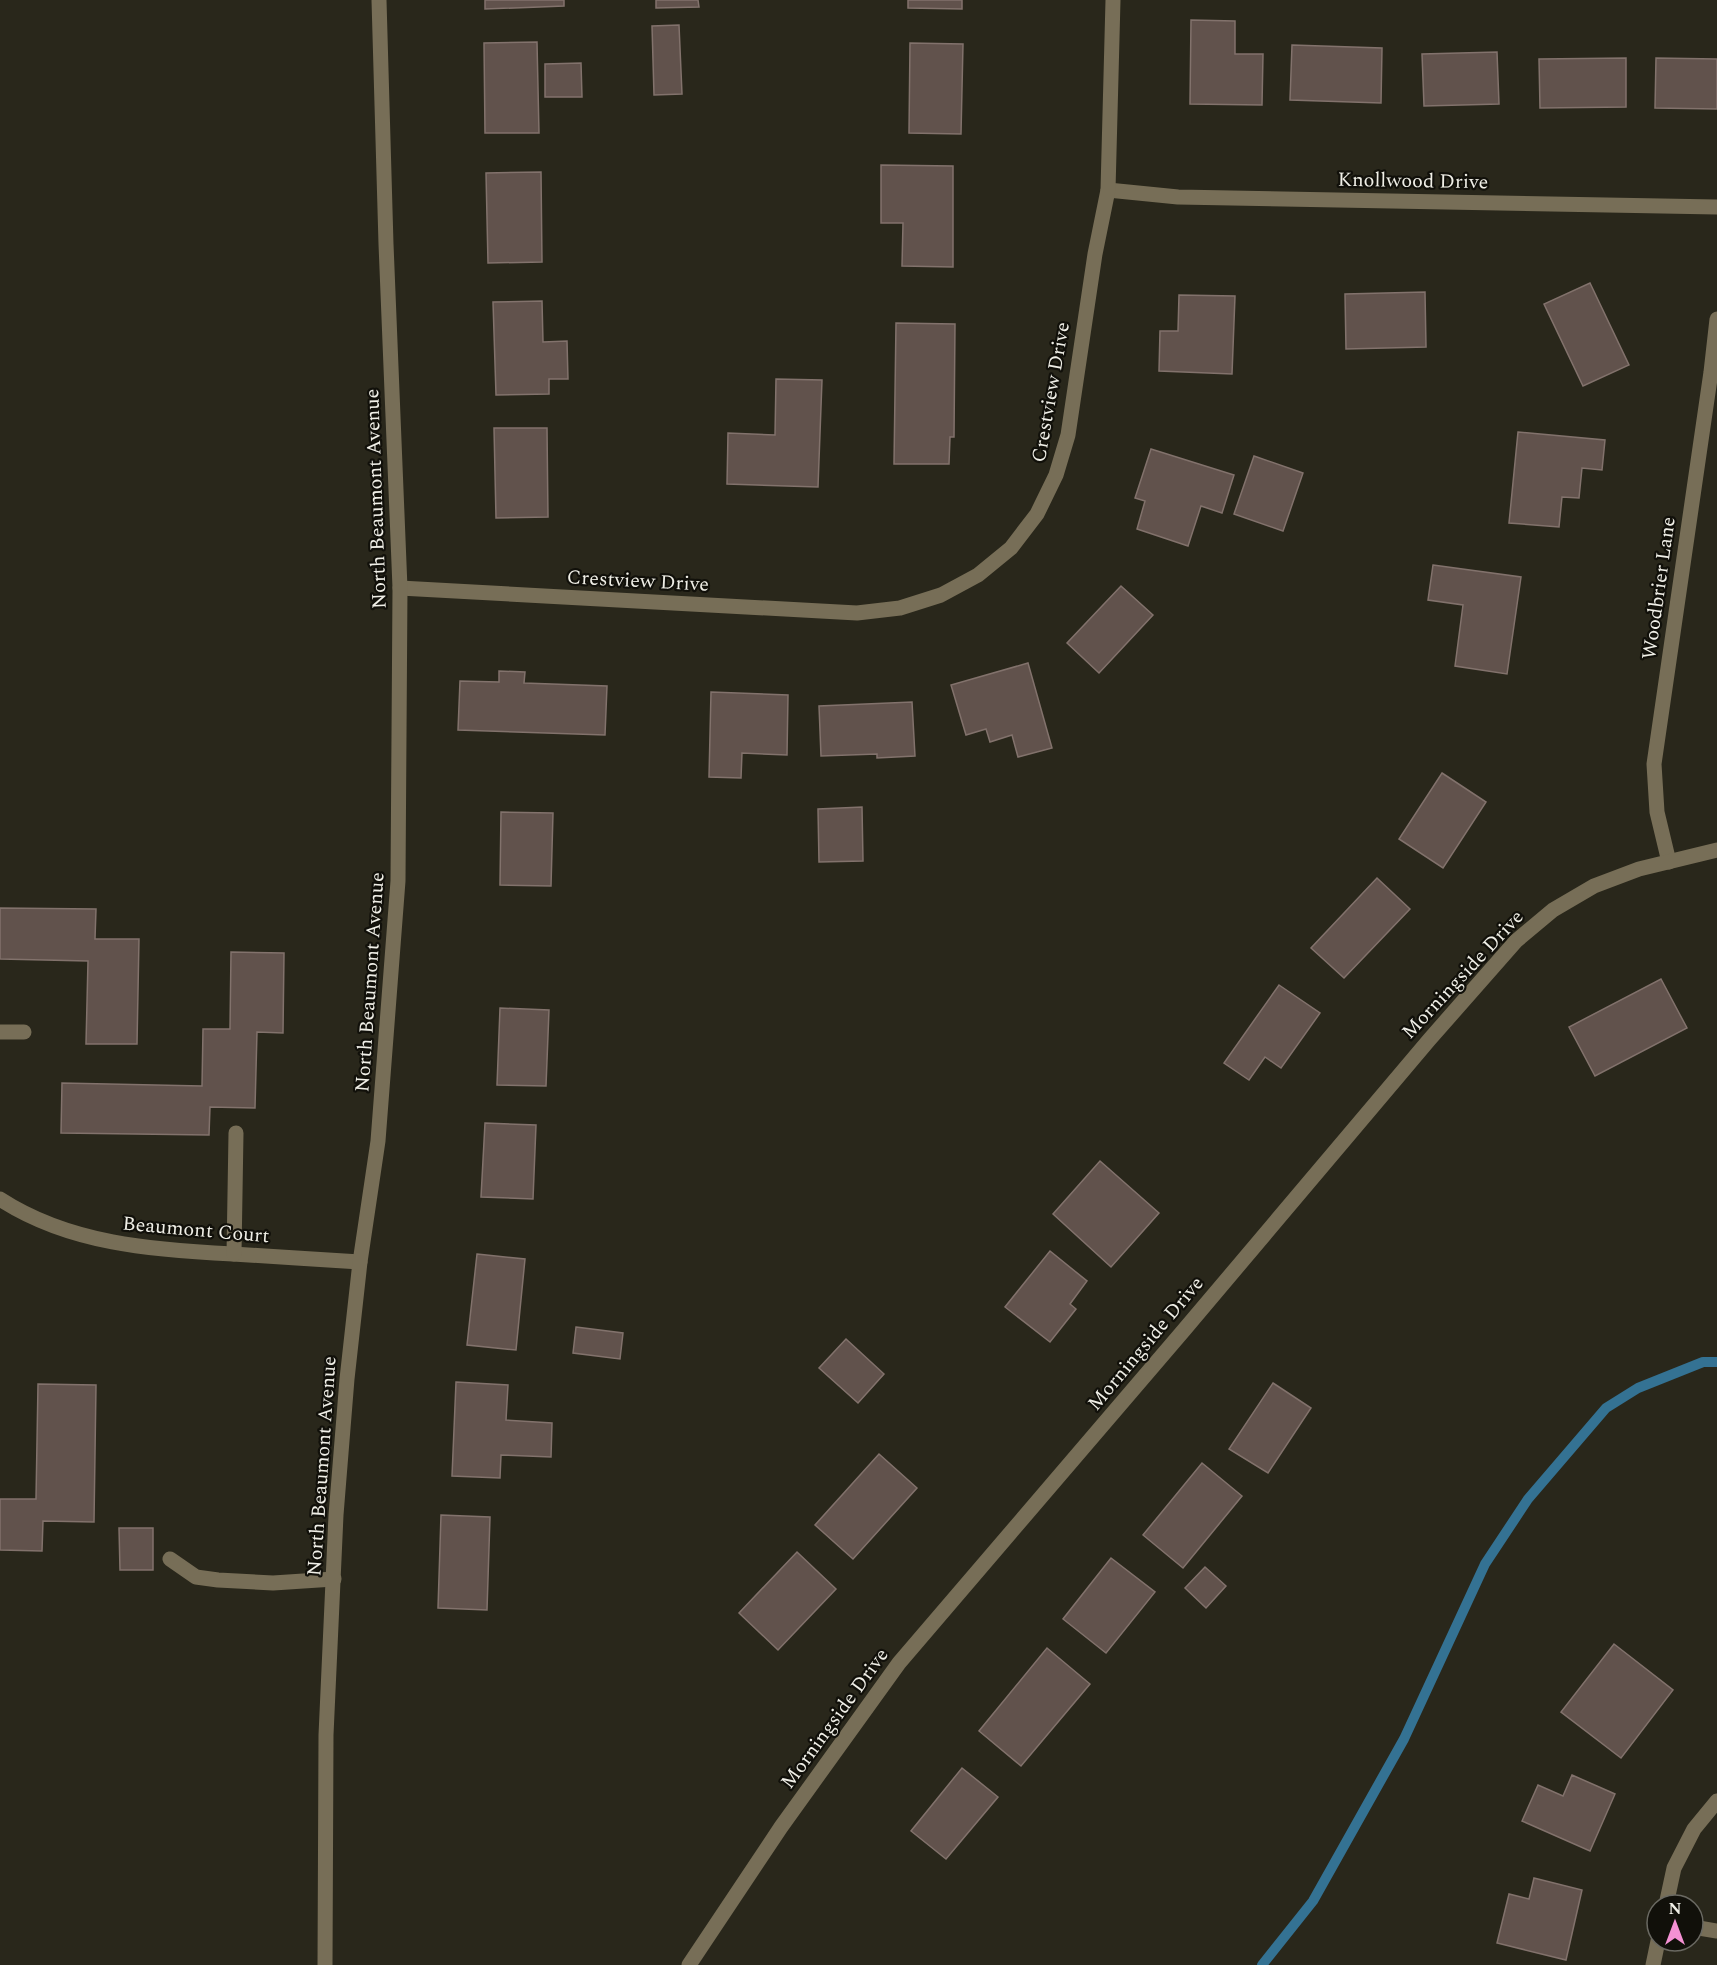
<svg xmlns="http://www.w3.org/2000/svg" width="1717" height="1965" viewBox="0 0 1717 1965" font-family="Spectral,serif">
  <rect width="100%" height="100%" fill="#29271b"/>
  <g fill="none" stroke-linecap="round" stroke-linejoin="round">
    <!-- stream -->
    <path stroke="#347293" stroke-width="10" d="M1262,1965l51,-64 91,-162 81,-175 43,-65 78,-91 32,-20 65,-26h14"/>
  </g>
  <!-- building -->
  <g fill="#61524c" stroke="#82726c" stroke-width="1.5">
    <path d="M485,0h79v6l-79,3z"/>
    <path d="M656,0h42l1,7 -43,1z"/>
    <path d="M908,0h54v9l-54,-1z"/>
    <path d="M1191,20l44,1v33h28l-1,51 -72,-1z"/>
    <path d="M679,25l3,69 -28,1 -2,-69z"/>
    <path d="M537,42l2,91h-54l-1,-90z"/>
    <path d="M910,43l53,1 -2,90 -52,-1z"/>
    <path d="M1292,45l90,3 -1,55 -91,-3z"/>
    <path d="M1497,52l2,52 -75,2 -2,-52z"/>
    <path d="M1626,58v49l-86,1 -1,-49z"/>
    <path d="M1656,58l61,1v50l-62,-1z"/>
    <path d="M581,63l1,34h-37v-33z"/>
    <path d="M881,165l72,1v101l-51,-1 1,-43h-22z"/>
    <path d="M541,172l1,90 -54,1 -2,-90z"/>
    <path d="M1590,283l39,82 -46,21 -39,-82z"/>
    <path d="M1425,292l1,55 -80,2 -1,-55z"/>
    <path d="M1179,295l56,1 -3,78 -73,-3 1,-40h18z"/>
    <path d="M542,301l1,41 24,-1 1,38h-19v15l-53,1 -3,-93z"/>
    <path d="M896,323l59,1 -1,113h-4l-1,27h-55z"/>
    <path d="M776,379l46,1 -4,107 -91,-3 1,-51 47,2z"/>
    <path d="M494,428h53l1,89 -52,1z"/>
    <path d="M1518,432l87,8 -3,30 -20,-2 -3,30 -17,-1 -3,30 -50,-4z"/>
    <path d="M1151,449l83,26 -12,38 -21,-7 -13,40 -51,-17 8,-28 -10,-3z"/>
    <path d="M1254,456l49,17 -20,58 -49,-17z"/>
    <path d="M1433,565l88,12 -14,97 -52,-8 8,-61 -35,-5z"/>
    <path d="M1121,586l32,29 -54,58 -32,-30z"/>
    <path d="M1028,663l24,85 -34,9 -6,-22 -22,7 -4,-13 -20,6 -15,-50z"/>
    <path d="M499,671l26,1 -1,11 83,3 -2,49 -147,-5 2,-49 39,1z"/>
    <path d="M711,692l77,3 -1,60 -45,-2 -1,25 -32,-1z"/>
    <path d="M912,702l3,54 -38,2v-4l-56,2 -2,-50z"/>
    <path d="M1442,773l44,29 -43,66 -44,-29z"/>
    <path d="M862,807l1,54 -44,1 -1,-53z"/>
    <path d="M501,812l52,1 -2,73 -51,-1z"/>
    <path d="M1377,878l33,31 -66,69 -33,-30z"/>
    <path d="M0,908l96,1 -1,30h44l-2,105h-51l2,-83 -88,-2z"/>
    <path d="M231,952l53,1 -1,80 -26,-1 -2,76 -45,-1 -1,28 -148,-2 1,-50 140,3 1,-57h27z"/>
    <path d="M1661,979l26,49 -92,48 -26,-49z"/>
    <path d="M1279,985l41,28 -39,55 -16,-11 -16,23 -25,-17z"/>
    <path d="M500,1008l49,2 -3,76 -49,-1z"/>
    <path d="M485,1123l51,2 -3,74 -52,-2z"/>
    <path d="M1100,1161l59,52 -48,54 -58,-53z"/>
    <path d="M1050,1251l37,30 -17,23 6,5 -26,33 -45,-35z"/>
    <path d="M477,1254l48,5 -9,91 -49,-5z"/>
    <path d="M576,1327l47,6 -3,26 -47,-6z"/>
    <path d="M846,1339l38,35 -26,29 -39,-35z"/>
    <path d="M456,1382l52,3 -2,35 46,3 -1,34 -50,-2 -1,23 -48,-2z"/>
    <path d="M1273,1383l38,25 -43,65 -39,-24z"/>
    <path d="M38,1384l58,1 -2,137 -51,-1 -1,30 -42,-1v-51h36z"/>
    <path d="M879,1454l38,34 -64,71 -38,-34z"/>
    <path d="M1202,1463l40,33 -59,72 -40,-33z"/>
    <path d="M441,1515l49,2 -3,93 -49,-2z"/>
    <path d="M119,1528h34v42h-33z"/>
    <path d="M797,1552l39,37 -58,61 -39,-37z"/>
    <path d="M1111,1558l44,34 -49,61 -43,-34z"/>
    <path d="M1205,1567l21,19 -20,22 -21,-20z"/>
    <path d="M1614,1644l59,46 -52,68 -60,-46z"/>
    <path d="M1047,1648l43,36 -69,82 -42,-35z"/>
    <path d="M962,1768l36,29 -52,62 -35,-28z"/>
    <path d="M1572,1775l43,19 -25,57 -68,-30 16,-36 25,11z"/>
    <path d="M1534,1878l48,12 -16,70 -69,-17 12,-49 20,5z"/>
  </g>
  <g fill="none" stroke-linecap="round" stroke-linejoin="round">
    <!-- minor -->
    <g stroke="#776e57" stroke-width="15">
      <path d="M1108,190l70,7 539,10"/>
      <path d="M400,588l457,25 43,-5 41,-13 37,-20 33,-27 26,-34 19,-39 12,-40 27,-181 13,-64 5,-190"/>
      <path d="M1669,862l-12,-50 -3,-48 57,-392 6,-53"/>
      <path d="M0,1032h24"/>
      <path d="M0,1199c69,45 153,51 233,55 42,3 85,5 127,8"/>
      <path d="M234,1254l2,-121"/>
      <path d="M170,1559l26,18 22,3 55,3 61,-4"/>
      <path d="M1666,1905l8,-37 20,-39 23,-28"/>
      <path d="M1693,1927l24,4"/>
      <path d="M325,1965l1,-230 10,-220 11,-136 13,-117 18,-121 20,-260 2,-293 -14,-344 -7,-244"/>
      <path d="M689,1965l92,-138 118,-164 285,-333 245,-290 87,-99 37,-31 41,-24 45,-17 78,-19"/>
      <path d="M1653,1965l5,-24"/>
    </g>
  </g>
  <g text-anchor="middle" stroke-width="4.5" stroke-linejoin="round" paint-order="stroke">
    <!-- street labels -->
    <g font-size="20" fill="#f0efe7" stroke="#11100a">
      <text transform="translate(1413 180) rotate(1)" y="7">Knollwood Drive</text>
      <text transform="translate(1050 392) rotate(-80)" y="7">Crestview Drive</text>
      <text transform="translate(375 499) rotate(-92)" y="7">North Beaumont Avenue</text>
      <text transform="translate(638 580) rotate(3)" y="7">Crestview Drive</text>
      <text transform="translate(1658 588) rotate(-82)" y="7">Woodbrier Lane</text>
      <text transform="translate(1462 974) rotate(-47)" y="7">Morningside Drive</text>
      <text transform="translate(369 982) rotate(-86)" y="7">North Beaumont Avenue</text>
      <text transform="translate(196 1229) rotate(5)" y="7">Beaumont Court</text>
      <text transform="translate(1145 1343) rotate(-50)" y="7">Morningside Drive</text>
      <text transform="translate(321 1466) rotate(-86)" y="7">North Beaumont Avenue</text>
      <text transform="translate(834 1718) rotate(-54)" y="7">Morningside Drive</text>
    </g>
  </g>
  <!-- north arrow -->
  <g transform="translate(1675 1923)"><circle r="28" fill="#11100a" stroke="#6a6962" stroke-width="1.5"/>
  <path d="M0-4.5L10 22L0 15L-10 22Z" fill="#f491d4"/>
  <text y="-9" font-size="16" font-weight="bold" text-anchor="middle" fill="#f0efe7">N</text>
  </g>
</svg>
